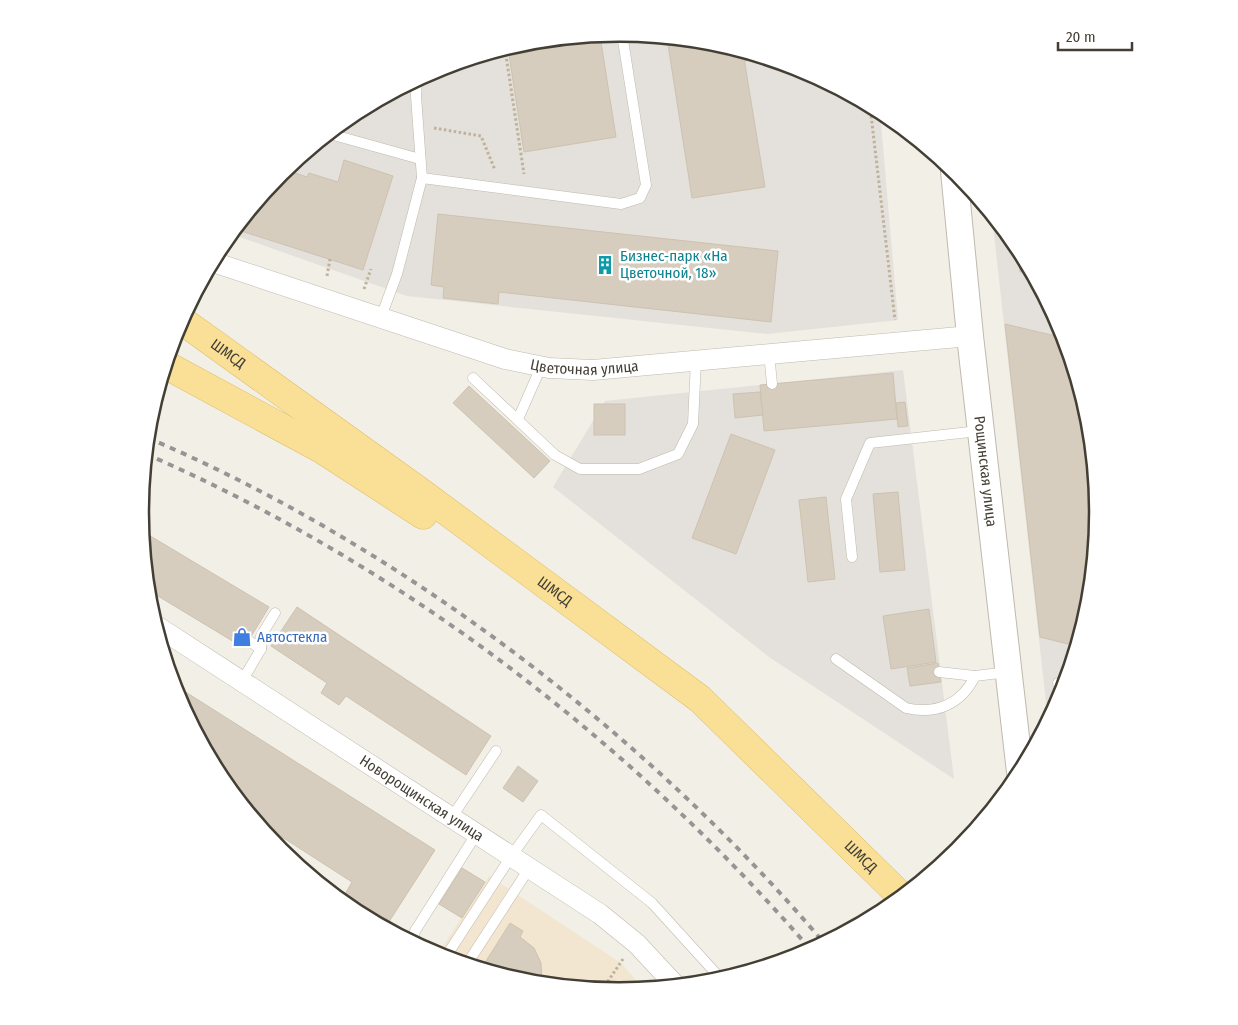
<svg xmlns="http://www.w3.org/2000/svg" width="1238" height="1025" viewBox="0 0 1238 1025" font-family="'Fira Sans Condensed',sans-serif">
  <rect width="100%" height="100%" fill="#f2efe6"/>
  <!-- commercial -->
  <path fill="#f3e6d1" d="M489,876l132,87 23,26 -25,2 -94,-9 -88,-27z"/>
  <!-- industrial -->
  <g fill="#e4e0db">
    <path d="M619,34l94,9 89,27 78,42 18,208 -131,14 -360,-38 -176,-62 50,-60 72,-60 83,-44 90,-27z"/>
    <path d="M992,216l25,31 44,83 28,89 9,94 -10,93 -27,90 -13,24z"/>
    <path d="M903,370l51,409 -185,-122 -216,-170 52,-86z"/>
  </g>
  <!-- building -->
  <g fill="#d6cdbf" stroke="#cec2af">
    <path d="M600,36l16,101 -92,15 -16,-104 18,-5z"/>
    <path d="M667,38l46,5 30,9 22,135 -73,11z"/>
    <path d="M743,52l20,6 -18,3z"/>
    <path d="M344,160l49,16 -30,94 -128,-41 51,-59 21,7 2,-4 29,9z"/>
    <path d="M438,214l340,37 -7,71 -272,-30 -1,12 -55,-6 1,-11 -13,-2z"/>
    <path d="M1018,247l12,24 -10,1z"/>
    <path d="M1005,324l59,14 25,81 9,94 -10,93 -12,40 -36,-9z"/>
    <path d="M893,373l4,46 -133,12 -4,-46z"/>
    <path d="M469,386l81,75 -16,17 -81,-75z"/>
    <path d="M760,392l3,23 -28,3 -2,-24z"/>
    <path d="M905,402l3,24 -10,1 -2,-24z"/>
    <rect x="594" y="404" width="31" height="31"/>
    <path d="M731,434l44,16 -39,104 -44,-16z"/>
    <path d="M898,492l7,78 -25,2 -7,-78z"/>
    <path d="M826,497l9,82 -27,3 -9,-82z"/>
    <path d="M142,531l127,76 -25,41 -96,-58z"/>
    <path d="M297,607l194,129 -25,39 -120,-79 -7,9 -18,-12 6,-10 -56,-37z"/>
    <path d="M929,609l7,53 -45,7 -8,-53z"/>
    <path d="M938,663l3,19 -31,4 -3,-18z"/>
    <path d="M173,684l262,166 -50,78 -32,-18 -12,-9 11,-19 -98,-63 -33,-41 -44,-83z"/>
    <path d="M518,766l20,15 -15,21 -20,-14z"/>
    <path d="M462,868l23,14 -23,36 -23,-14z"/>
    <path d="M510,923l13,8 -3,6 14,11 7,15 1,21 -17,-2 -44,-13z"/>
  </g>
  <g fill="none" stroke-linecap="round" stroke-linejoin="round">
    <!-- service casing -->
    <g stroke="#c0b9ac" stroke-width="11">
      <g id="service">
        <path d="M330,134l90,25"/>
        <path d="M422,178l199,26 19,-6 6,-13 -24,-151"/>
        <path d="M381,317l16,-43 25,-96 -6,-82 1,-16"/>
        <path d="M769,353l3,31"/>
        <path d="M473,378l82,77 25,14h59l39,-15 15,-30 3,-64"/>
        <path d="M518,419l23,-52"/>
        <path d="M852,557l-6,-58 24,-56 109,-12"/>
        <path d="M249,641l12,8"/>
        <path d="M836,659l70,49c30,7 56,-4 69,-32l33,-4"/>
        <path d="M939,672l36,4"/>
        <path d="M242,681l19,-32v-13l14,-23"/>
        <path d="M1058,683l7,1"/>
        <path d="M452,817l44,-66"/>
        <path d="M413,943l2,-12 62,-98"/>
        <path d="M445,958l67,-103 29,-40 111,88 69,76"/>
        <path d="M467,964l63,-97"/>
      </g>
    </g>
    <!-- minor casing -->
    <g stroke="#c0b9ac" stroke-width="21">
      <g id="minor">
        <path id="s1" d="M213,262l292,97 44,9 44,2 377,-34"/>
        <path id="s2" d="M155,625l445,289 37,30 39,42"/>
      </g>
    </g>
    <!-- tertiary casing -->
    <g stroke="#c0b9ac" stroke-width="28">
      <g id="tertiary">
        <path id="s3" d="M954,171l16,165 50,436"/>
      </g>
    </g>
    <!-- primary casing -->
    <g stroke="#debd68" stroke-width="29">
      <g id="primary">
        <path id="s4" d="M181,320l241,173 278,206 202,198"/>
        <path d="M166,365l157,85 100,65"/>
      </g>
    </g>
    <!-- path -->
    <g stroke="#beb29b" stroke-width="3" stroke-dasharray="2.5 2.5" stroke-linecap="butt">
      <path d="M505,49l19,125"/>
      <path d="M870,106l25,214"/>
      <path d="M434,128l47,8 14,34"/>
      <path d="M327,276l3,-17"/>
      <path d="M364,289l7,-20"/>
      <path d="M602,990l21,-31"/>
    </g>
    <!-- service -->
    <use href="#service" stroke="#fff" stroke-width="10"/>
    <!-- minor -->
    <use href="#minor" stroke="#fff" stroke-width="20"/>
    <!-- tertiary -->
    <use href="#tertiary" stroke="#fff" stroke-width="26"/>
    <!-- primary -->
    <use href="#primary" stroke="#fae097" stroke-width="28"/>
    <!-- rail -->
    <g stroke="#959595" stroke-width="4" stroke-dasharray="6 6" stroke-linecap="butt">
      <path d="M148,438c250,106 501,298 676,505"/>
      <path d="M146,454c255,111 483,286 665,496"/>
    </g>
  </g>
  <!-- icons -->
  <defs>
    <g id="building-bare" transform="scale(1.5)"><path d="M-4-6H4V6H1V3H-1V6H-4ZM-2.5-4.3h1.7v1.8h-1.7ZM.8-4.3h1.7v1.8H.8ZM-2.5-1h1.7V.8h-1.7ZM.8-1h1.7V.8H.8Z" fill="#0f9aa8" stroke="#fff" stroke-width="2.5" paint-order="stroke"/></g>
    <g id="shop-bare" transform="scale(1.5)"><path d="M-5-2.5h2.3a2.7 3.5 0 0 1 5.4 0H5L5.5 6h-11ZM-1.5-2.5h3a1.5 2.3 0 0 0-3 0Z" fill="#3f7fe0" stroke="#fff" stroke-width="2.5" paint-order="stroke"/></g>
  </defs>
  <g fill-rule="evenodd">
    <use href="#building-bare" x="605" y="265"/>
    <use href="#shop-bare" x="242" y="637"/>
  </g>
  <g text-anchor="middle" stroke-width="5" stroke-linejoin="round" paint-order="stroke">
    <!-- culture labels -->
    <g font-size="15" fill="#0d838f" stroke="#fff" text-anchor="start">
      <text x="620" y="261">Бизнес-парк «На<tspan x="620" dy="17">Цветочной, 18»</tspan></text>
    </g>
    <!-- street labels -->
    <g font-size="15" fill="#443f35" stroke="#fff">
      <text dy="5" stroke="none"><textPath href="#s4" startOffset="58">ШМСД</textPath></text>
      <text dy="5" stroke="none"><textPath href="#s1" startOffset="388">Цветочная улица</textPath></text>
      <text dy="5" stroke="none"><textPath href="#s3" startOffset="302">Рощинская улица</textPath></text>
      <text dy="5" stroke="none"><textPath href="#s4" startOffset="462">ШМСД</textPath></text>
      <text dy="5" stroke="none"><textPath href="#s2" startOffset="318">Новорощинская улица</textPath></text>
      <text dy="5" stroke="none"><textPath href="#s4" startOffset="868">ШМСД</textPath></text>
    </g>
    <!-- shop labels -->
    <g font-size="15" fill="#366cbe" stroke="#fff" text-anchor="start">
      <text x="257" y="642">Автостекла</text>
    </g>
  </g>
  <!-- crop -->
  <path d="M0 0H1238V1025H0ZM149 512a470 470 0 1 1 940 0a470 470 0 1 1-940 0Z" fill="#fff" fill-rule="evenodd"/>
  <path fill="none" stroke="#443f35" stroke-width="2.5" d="M149 512a470 470 0 1 1 940 0a470 470 0 1 1-940 0Z"/>
  <!-- scale -->
  <path d="M1058 42v8h74v-8" fill="none" stroke="#443f35" stroke-width="2.5"/>
  <text x="1066" y="42" font-size="15" fill="#443f35" stroke="#ffffff" stroke-width="4" paint-order="stroke">20 m</text>
</svg>
